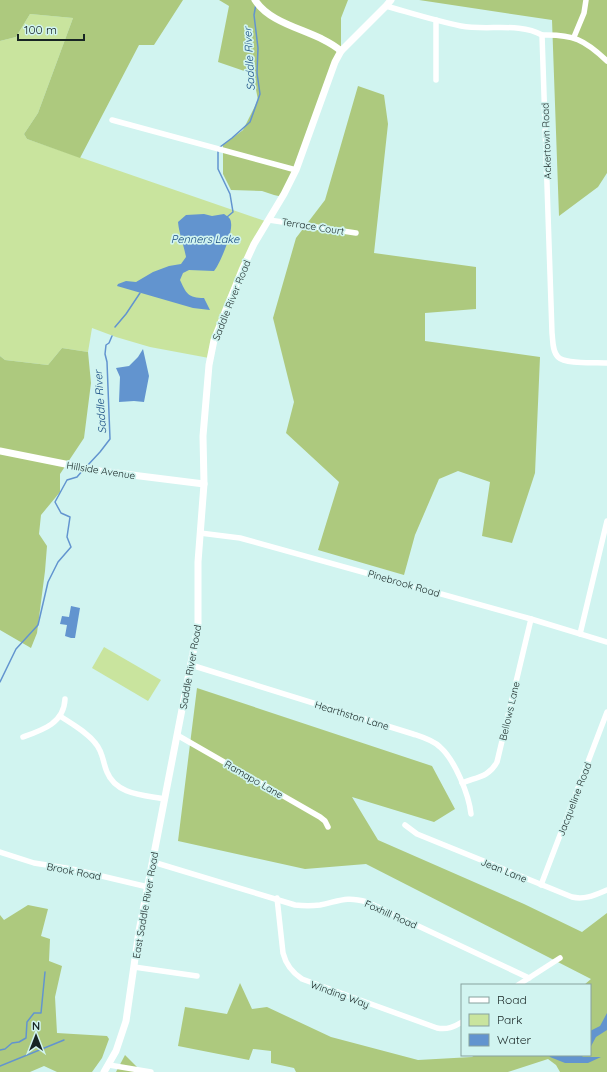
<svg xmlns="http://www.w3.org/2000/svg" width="607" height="1072" viewBox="0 0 607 1072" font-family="Quicksand,sans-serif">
  <rect width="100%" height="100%" fill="#d1f4f0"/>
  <!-- green -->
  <g fill="#c9e49e">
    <path d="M30,14l43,4 -35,95 -14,21 3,5 238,82c-15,29 -31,58 -43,89 -6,16 -9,32 -13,48l-59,-11 -34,-10 -24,-9 -4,24 -26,-4 -14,17 -43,-5 -5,-4v-315l16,-4z"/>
    <path d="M104,647l57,33 -13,21 -56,-33z"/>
  </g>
  <!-- forest -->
  <g fill="#adc97e">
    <path d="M0,0h183l-29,45h-15l-59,113 -53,-19 -3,-5 14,-21 35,-95 -43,-4 -14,23 -16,4z"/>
    <path d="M219,0h129l-7,18v33l-58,146 -9,-2 -12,-4 -31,-1 -8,-16v-29l20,-15 15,-30 -5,-26 -35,-12 11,-56z"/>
    <path d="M419,0h188v173l-9,14 -39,29 -7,-196z"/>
    <path d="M358,86l26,9 4,29 -14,129 102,14v42l-51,4v28l115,16 -5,116 -23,70 -30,-7 8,-54 -32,-11 -19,8 -24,56 -11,40 -86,-25 21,-68 -53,-49 8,-31 -21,-84 23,-80 29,-38z"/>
    <path d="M62,348l26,4 3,31 -7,55 -24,36v18l-19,23 -2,19 8,12 -2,25 -8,62 -6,15 -31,-18v-274l5,4 43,5z"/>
    <path d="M197,688l235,78 23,43 -21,13 -82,-25 26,43 146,64 58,28 25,-19v159h-47l-4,-7 -8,-6 -40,13h-212l-2,-4 -23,-5v-12l-18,-2 -4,11 -71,-14 7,-39 42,7 13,-31 12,26 15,-2 64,30 87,23 54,-3 3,-2h115v-70h-6l7,-6 -225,-115 -61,5 -127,-28z"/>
    <path d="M28,905l20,4 -7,27 9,3 -1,22 13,5 -7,31 2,36 50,3 2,3 -7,19 -10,14h-35l-13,-6 -14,6h-30v-157l4,5z"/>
    <path d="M125,1055l16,16v1h-25z"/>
  </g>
  <!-- water -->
  <g fill="#6294cf">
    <path d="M204,214l8,2 12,-2c4,3 7,4 7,9 2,9 -11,41 -17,48l-25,-1 -6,3 -3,7c6,13 8,18 24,18l6,12 -17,-2 -76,-22 1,-2 8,-3 10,1 17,-10 16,-6 12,-2 5,-7c-2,-12 -7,-23 -8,-35l8,-7z"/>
    <path d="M143,349l6,27 -5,26 -10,-1 -15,1 1,-25 -4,-9 13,-2 9,-9z"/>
    <path d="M71,606l9,2 -5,30h-4l-6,-2 2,-11 -7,-1 2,-8 7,1z"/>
    <path d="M607,1013v17l-11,7 -6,11v-17l10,-5z"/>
    <path d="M549,1055h35l-2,2h19l-13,6h-23l-15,-6z"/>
  </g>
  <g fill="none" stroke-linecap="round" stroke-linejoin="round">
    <!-- stream -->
    <g stroke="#6294cf" stroke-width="1.5">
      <path d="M220,147l12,-9 18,-16 10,-28 -3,-21 1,-25 -4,-33 2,-11"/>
      <path d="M218,151v18l12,25 3,18 -6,5"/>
      <path d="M115,327l11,-13 14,-21"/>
      <path d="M87,466l13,-14 10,-13 -3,-77 -2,-8 1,-9 3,-2 3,-7"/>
      <path d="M0,682l16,-33 22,-24 10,-43 10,-20 13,-15 -4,-10 3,-20 -9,-4 -6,-11 12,-22 10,-3 6,-7"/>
      <path d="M0,1050l5,-1 7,-6 7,-1 7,-4 1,-16 7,-9h7l4,-41"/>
      <path d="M0,1066l64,-26"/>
    </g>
    <!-- street -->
    <g stroke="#fff" stroke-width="5.5">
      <path d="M386,6c25,7 50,15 75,20 26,5 58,-4 81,9l10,298c1,7 0,18 6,24 8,8 38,5 49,6"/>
      <path d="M436,20v60"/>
      <path d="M542,35c31,-1 43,5 65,26"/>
      <path d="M574,37l10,-24 2,-13"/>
      <path d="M112,120l184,50"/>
      <path d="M269,220l87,13"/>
      <path d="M200,533l40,5 291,81 76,23"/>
      <path d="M580,634l27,-113"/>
      <path d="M191,665l222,69c9,3 20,6 27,13 15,13 29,48 31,67"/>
      <path d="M60,716c12,8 27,16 36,28 7,8 7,19 11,28 9,23 38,23 58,27"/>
      <path d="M177,735l143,82 5,4 3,6"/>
      <path d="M23,737c20,-7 41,-14 42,-38"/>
      <path d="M462,783c15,-6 27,-6 35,-21l34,-143"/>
      <path d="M405,825l12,9 155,63c13,3 23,-2 35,-7"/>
      <path d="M0,852l34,11 38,6 76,18"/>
      <path d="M153,862l142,43c9,1 17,1 25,0 20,-4 26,-9 47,-3l162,76"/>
      <path d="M541,885l66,-173"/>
      <path d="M277,898l6,55c3,12 9,19 19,26l135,49c10,2 17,-1 25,-6"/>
      <path d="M134,967l63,9"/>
      <path d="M518,985l42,-27"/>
      <path d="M109,1065l42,7"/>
    </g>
    <!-- secondary -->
    <g stroke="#fff" stroke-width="7">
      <path d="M255,0c17,27 62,30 86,51"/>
      <path d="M0,451l100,20 104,13"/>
      <path d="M104,1072l12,-21 10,-30 13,-90 59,-304v-65l6,-78 -1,-48 6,-71 5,-25 28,-70 12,-26 30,-50 12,-24 39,-108 6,-11 45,-45 5,-6"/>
    </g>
  </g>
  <g text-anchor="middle" stroke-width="3.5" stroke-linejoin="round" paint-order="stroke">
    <!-- street labels -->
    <g font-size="10" fill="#182524" stroke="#d1f4f0">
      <text transform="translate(546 141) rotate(-92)" y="4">Ackertown Road</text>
      <text transform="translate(313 226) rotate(9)" y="4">Terrace Court</text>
      <text transform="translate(231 300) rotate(-68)" y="4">Saddle River Road</text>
      <text transform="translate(101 470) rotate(9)" y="4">Hillside Avenue</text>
      <text transform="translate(404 583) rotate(16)" y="4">Pinebrook Road</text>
      <text transform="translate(190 667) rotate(-80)" y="4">Saddle River Road</text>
      <text transform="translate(509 711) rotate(-77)" y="4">Bellows Lane</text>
      <text transform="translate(352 715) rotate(17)" y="4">Hearthston Lane</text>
      <text transform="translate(254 779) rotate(30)" y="4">Ramapo Lane</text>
      <text transform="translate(574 799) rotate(-69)" y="4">Jacqueline Road</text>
      <text transform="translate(504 870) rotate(22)" y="4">Jean Lane</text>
      <text transform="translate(74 871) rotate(11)" y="4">Brook Road</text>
      <text transform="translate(145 905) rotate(-80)" y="4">East Saddle River Road</text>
      <text transform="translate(391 914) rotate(24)" y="4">Foxhill Road</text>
      <text transform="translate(340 994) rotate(20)" y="4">Winding Way</text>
    </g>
    <!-- water labels -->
    <g font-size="11" font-style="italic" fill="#164a81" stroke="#d1f4f0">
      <text transform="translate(249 59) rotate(-93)" y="4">Saddle River</text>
      <text x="205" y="243">Penners Lake</text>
      <text transform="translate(100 402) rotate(-94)" y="4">Saddle River</text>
    </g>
  </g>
  <!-- legend -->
  <rect x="461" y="984" width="130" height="72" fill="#d1f4f0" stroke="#87a19e"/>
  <rect x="469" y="997" width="20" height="6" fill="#ffffff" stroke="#87a19e"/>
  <text x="497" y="1004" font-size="12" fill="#182524">Road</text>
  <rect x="469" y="1014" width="20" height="12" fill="#c9e49e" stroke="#87a19e"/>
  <text x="497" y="1024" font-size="12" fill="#182524">Park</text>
  <rect x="469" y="1034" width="20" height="12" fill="#6294cf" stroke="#87a19e"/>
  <text x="497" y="1044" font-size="12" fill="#182524">Water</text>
  <!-- north arrow -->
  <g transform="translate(36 1036)" stroke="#d1f4f0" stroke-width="3" paint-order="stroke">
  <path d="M0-3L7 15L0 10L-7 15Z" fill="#182524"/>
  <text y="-6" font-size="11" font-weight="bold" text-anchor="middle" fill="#182524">N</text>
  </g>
  <!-- scale -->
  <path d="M18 34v6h66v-6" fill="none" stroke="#182524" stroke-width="2"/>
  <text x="24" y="34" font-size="12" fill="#182524" stroke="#d1f4f0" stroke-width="3" paint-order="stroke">100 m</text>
</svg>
